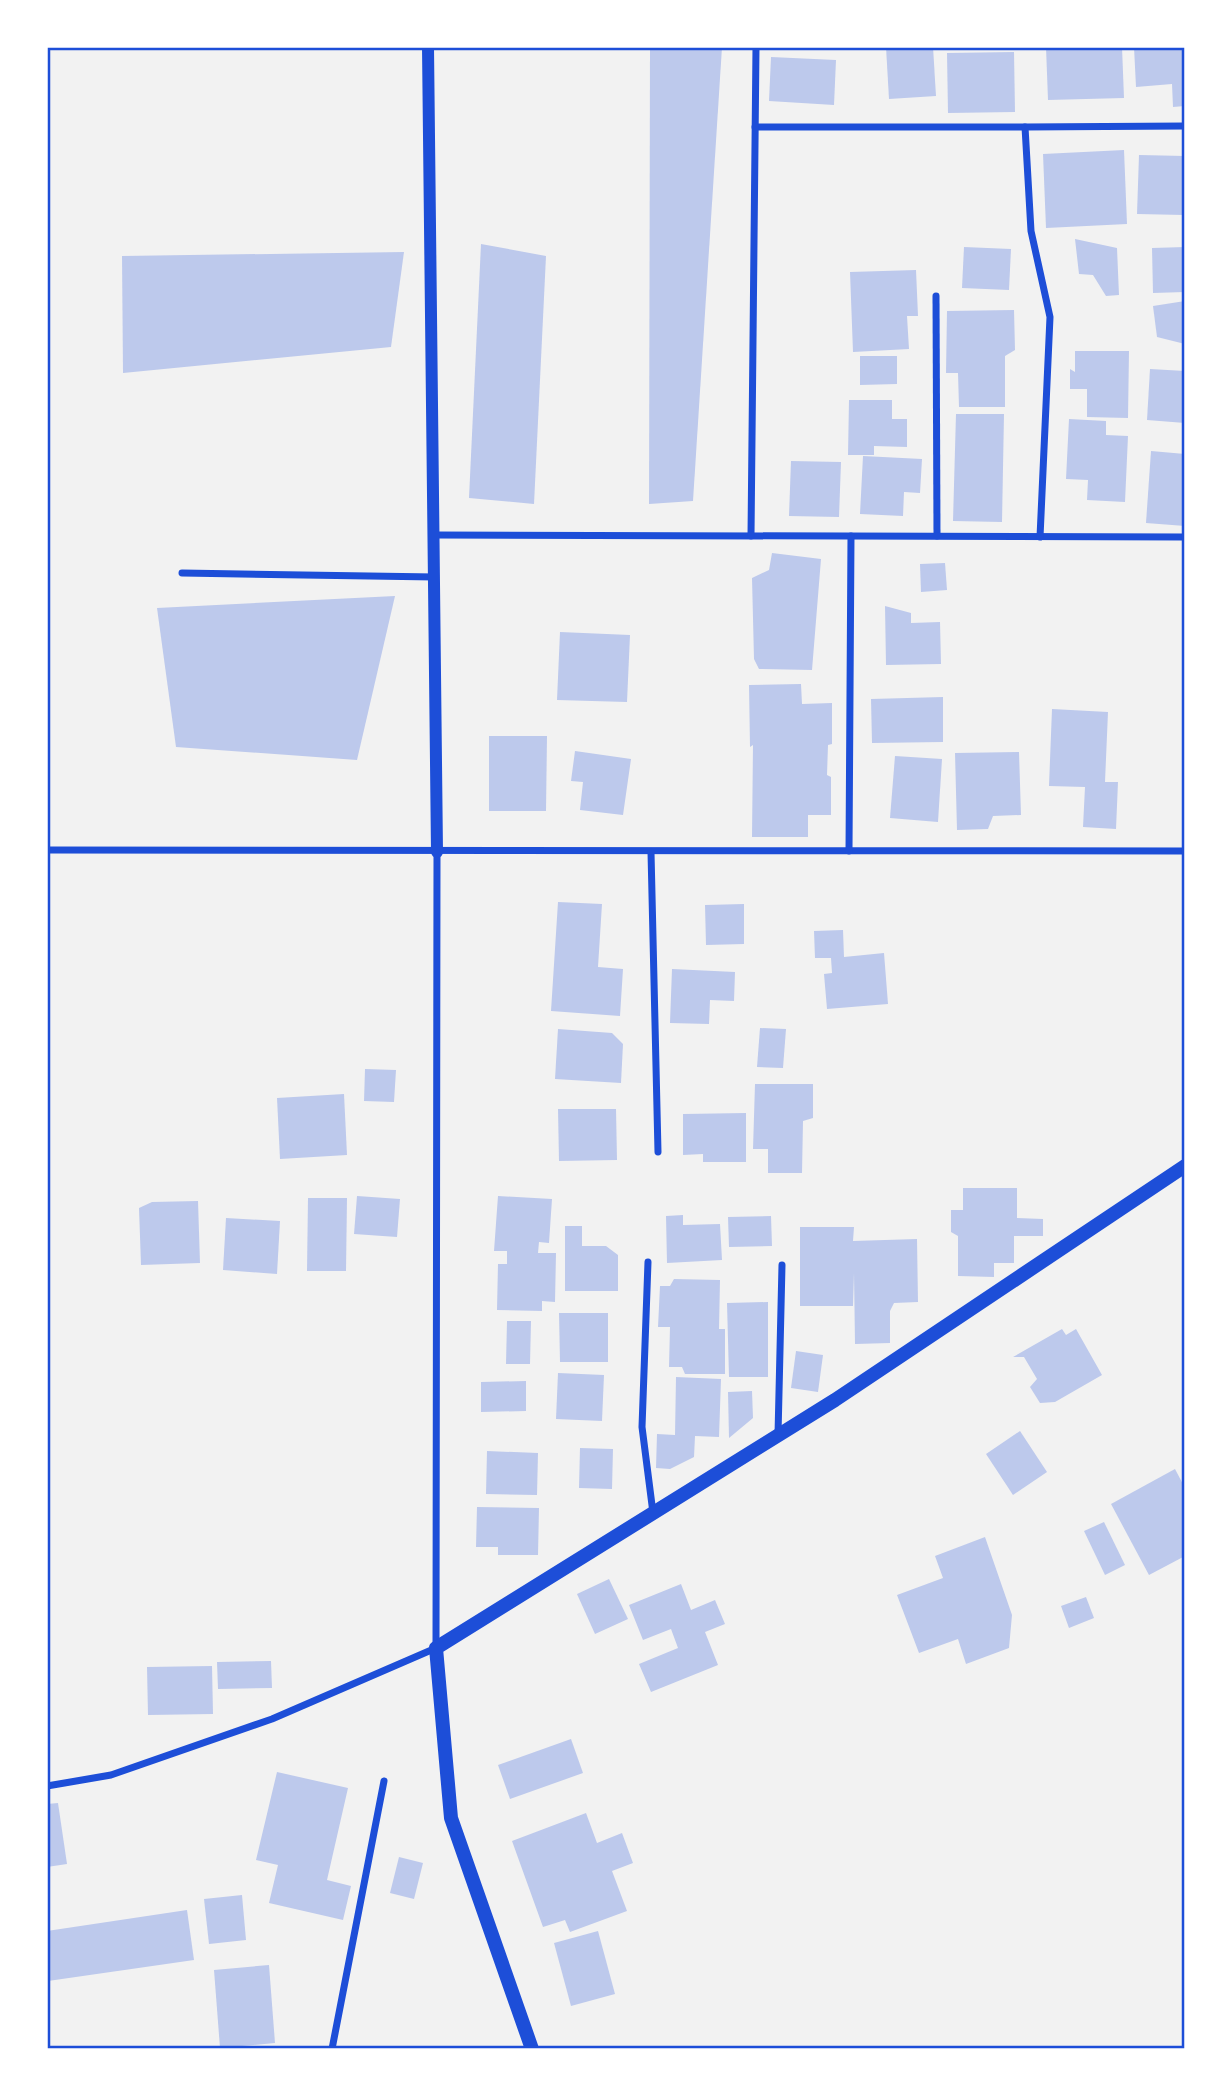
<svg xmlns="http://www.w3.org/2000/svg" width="1232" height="2096" viewBox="0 0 1232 2096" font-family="'Alegreya Sans',sans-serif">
  <rect width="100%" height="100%" fill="#f2f2f2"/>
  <!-- building -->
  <g fill="#bdc9ec">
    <path d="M650,47h72l-29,454 -44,3z"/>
    <path d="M886,47h47l3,49 -47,3z"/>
    <path d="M1046,47h76l2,51 -76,2z"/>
    <path d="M1134,47h51v59l-12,1 -1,-23 -36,3z"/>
    <path d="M1014,52l1,60 -67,1 -1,-60z"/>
    <path d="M771,57l65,3 -2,45 -65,-4z"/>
    <path d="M1124,150l3,74 -81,4 -3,-74z"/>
    <path d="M1139,155l46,1 -1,59 -47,-1z"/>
    <path d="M1075,239l42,9 2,47 -13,1 -13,-21 -14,-1z"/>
    <path d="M481,244l65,12 -12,248 -65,-6z"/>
    <path d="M964,247l47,2 -2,41 -47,-2z"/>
    <path d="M1185,247v45l-32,1 -1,-45z"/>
    <path d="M404,252l-13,95 -268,26 -1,-117z"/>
    <path d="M916,270l2,46h-11l2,33 -56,3 -3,-80z"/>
    <path d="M1185,301v43l-28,-7 -4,-31z"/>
    <path d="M1014,310l1,40 -10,6v51h-46l-1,-34h-12l1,-62z"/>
    <path d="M1075,351h54l-1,67 -41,-1v-28h-17v-20l5,3z"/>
    <path d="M860,356h37v28l-37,1z"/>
    <path d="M1150,369l35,2v52l-38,-3z"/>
    <path d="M849,400h43v19h15v28l-33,-1v9h-26z"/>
    <path d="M956,414h48l-2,108 -49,-1z"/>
    <path d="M1069,419l37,2v14l22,1 -3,66 -38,-2 1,-20 -22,-1z"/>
    <path d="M1151,451l34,3v72l-39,-3z"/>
    <path d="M863,456l59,3 -2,34 -16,-1 -1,24 -43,-2z"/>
    <path d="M791,461l50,1 -2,55 -50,-1z"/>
    <path d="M772,553l49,6 -9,111 -53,-1 -5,-10 -2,-81 17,-8z"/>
    <path d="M945,563l2,27 -26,2 -1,-28z"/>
    <path d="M395,596l-38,164 -181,-13 -19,-139z"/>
    <path d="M885,606l26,7v10l29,-1 1,42 -55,1z"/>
    <path d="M560,632l70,3 -3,67 -70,-2z"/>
    <path d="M801,684l1,20 30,-1v41l-4,1 -1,30 4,2v38h-23v22h-56l1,-92 -3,2 -1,-62z"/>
    <path d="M943,697v45l-71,1 -1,-44z"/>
    <path d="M1052,709l56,3 -3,70h13l-2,47 -33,-2 2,-40 -36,-1z"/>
    <path d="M489,736h58l-1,75h-57z"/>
    <path d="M575,751l56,8 -8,56 -43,-5 3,-28 -12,-1z"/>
    <path d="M1019,752l2,63 -28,1 -5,13 -31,1 -2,-77z"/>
    <path d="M895,756l47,3 -4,63 -48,-4z"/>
    <path d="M558,902l44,2 -4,63 25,2 -3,47 -69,-5z"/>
    <path d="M744,904v40l-38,1 -1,-40z"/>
    <path d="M843,930l1,27 40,-4 4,51 -61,5 -3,-35 8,-1 -1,-15h-16l-1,-27z"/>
    <path d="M672,969l63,3 -1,29 -24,-1 -1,24 -39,-1z"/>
    <path d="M760,1028l26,1 -3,39 -26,-1z"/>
    <path d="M558,1029l54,4 11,11 -2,39 -66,-4z"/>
    <path d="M365,1069l31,1 -2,32 -30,-1z"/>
    <path d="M755,1084h58v34l-10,3 -1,52h-34v-24h-15z"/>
    <path d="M344,1094l3,61 -67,4 -3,-61z"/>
    <path d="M558,1109h58l1,51 -58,1z"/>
    <path d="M746,1113v49h-43v-8l-20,1v-41z"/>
    <path d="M963,1188h54v30l26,1v17h-29v27h-20v14l-36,-1v-40l-7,-4v-22h12z"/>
    <path d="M357,1196l43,3 -3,38 -43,-3z"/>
    <path d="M498,1196l54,3 -3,44 -10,-1 -1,11h18l-1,49 -13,-1v10l-45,-1 1,-46h9v-13h-13z"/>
    <path d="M308,1198h39l-1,73h-39z"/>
    <path d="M198,1201l2,62 -59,2 -2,-57 13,-6z"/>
    <path d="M683,1215v10l37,-1 2,36 -55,3 -1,-47z"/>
    <path d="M771,1216l1,30 -43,1 -1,-30z"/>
    <path d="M226,1218l54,3 -3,53 -54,-4z"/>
    <path d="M565,1226h17v20h24l12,9v36h-53z"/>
    <path d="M800,1227h54l-1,14 64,-2 1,63 -24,1 -4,8v32l-35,1 -1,-71 -1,33h-53z"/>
    <path d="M674,1279l46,1 -1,49h6v45h-40l-3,-7h-13l1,-40h-12l2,-41h10z"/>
    <path d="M768,1302v75h-39l-2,-74z"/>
    <path d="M559,1313h49v49h-48z"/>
    <path d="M507,1321h24l-1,43h-24z"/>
    <path d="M1062,1329l4,6 10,-6 26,46 -47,27 -15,1 -10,-16 7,-8 -13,-22h-11z"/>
    <path d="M796,1351l27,4 -5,37 -27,-4z"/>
    <path d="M558,1373l46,2 -2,46 -46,-2z"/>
    <path d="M676,1377l45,2 -2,58 -24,-1 -1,21 -24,12 -14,-1 1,-34 18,1z"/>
    <path d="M526,1381v30l-45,1v-30z"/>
    <path d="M752,1391l1,27 -24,20 -1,-46z"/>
    <path d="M1020,1431l27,41 -34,23 -27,-41z"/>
    <path d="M580,1448l33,1 -1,40 -33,-1z"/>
    <path d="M487,1451l51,2 -1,42 -51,-1z"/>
    <path d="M1175,1469l10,19v68l-36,19 -38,-71z"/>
    <path d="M477,1507l62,1 -1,47h-40v-8h-22z"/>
    <path d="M1104,1522l21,43 -20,10 -21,-44z"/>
    <path d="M985,1537l27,78 -3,33 -43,16 -8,-25 -39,14 -22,-58 46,-17 -8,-22z"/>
    <path d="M609,1579l19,40 -33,15 -18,-40z"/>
    <path d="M681,1584l10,26 24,-10 10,24 -20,8 13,33 -67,27 -12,-28 39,-16 -7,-19 -28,11 -14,-35z"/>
    <path d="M1086,1597l8,21 -25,10 -8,-22z"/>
    <path d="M271,1661l1,27 -54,1 -1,-27z"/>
    <path d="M212,1666l1,48 -65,1 -1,-48z"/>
    <path d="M571,1739l12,34 -73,26 -12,-34z"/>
    <path d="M277,1772l71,16 -21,92 24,6 -8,34 -74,-17 9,-38 -22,-5z"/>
    <path d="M58,1803l9,61 -20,3v-63z"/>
    <path d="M586,1813l11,30 25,-10 11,30 -21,8 15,40 -57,21 -5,-12 -22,7 -31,-86z"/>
    <path d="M399,1857l24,6 -9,36 -24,-6z"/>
    <path d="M242,1895l4,45 -37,4 -5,-45z"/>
    <path d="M187,1910l7,50 -146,21 -1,-50z"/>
    <path d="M598,1931l17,63 -44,12 -17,-63z"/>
    <path d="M269,1965l6,78 -55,5 -6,-78z"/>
  </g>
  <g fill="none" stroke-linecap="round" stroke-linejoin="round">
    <!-- minor -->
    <g stroke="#1d4ed8" stroke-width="7">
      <path d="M755,127h270"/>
      <path d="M936,296l1,240"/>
      <path d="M435,535l750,2"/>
      <path d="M751,536l5,-489"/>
      <path d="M1040,537l10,-220 -19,-86 -6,-104 160,-1"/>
      <path d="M182,573l253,4"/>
      <path d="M47,850l1138,1"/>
      <path d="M849,851l2,-315"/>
      <path d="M651,852l7,300"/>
      <path d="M648,1262l-6,165 11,86"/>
      <path d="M778,1435l4,-170"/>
      <path d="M47,1786l64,-11 161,-56 164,-71 1,-796"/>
      <path d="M332,2049l52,-268"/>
    </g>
    <!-- tertiary -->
    <path stroke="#1d4ed8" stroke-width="12" d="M428,47l9,805"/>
    <!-- secondary -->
    <path stroke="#1d4ed8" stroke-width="14" d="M532,2049l-81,-231 -15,-170 399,-248 350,-234"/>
  </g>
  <!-- border -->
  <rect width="1232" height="2096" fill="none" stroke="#ffffff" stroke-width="98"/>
  <rect x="49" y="49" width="1134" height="1998" fill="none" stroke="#1d4ed8" stroke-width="2.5"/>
</svg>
